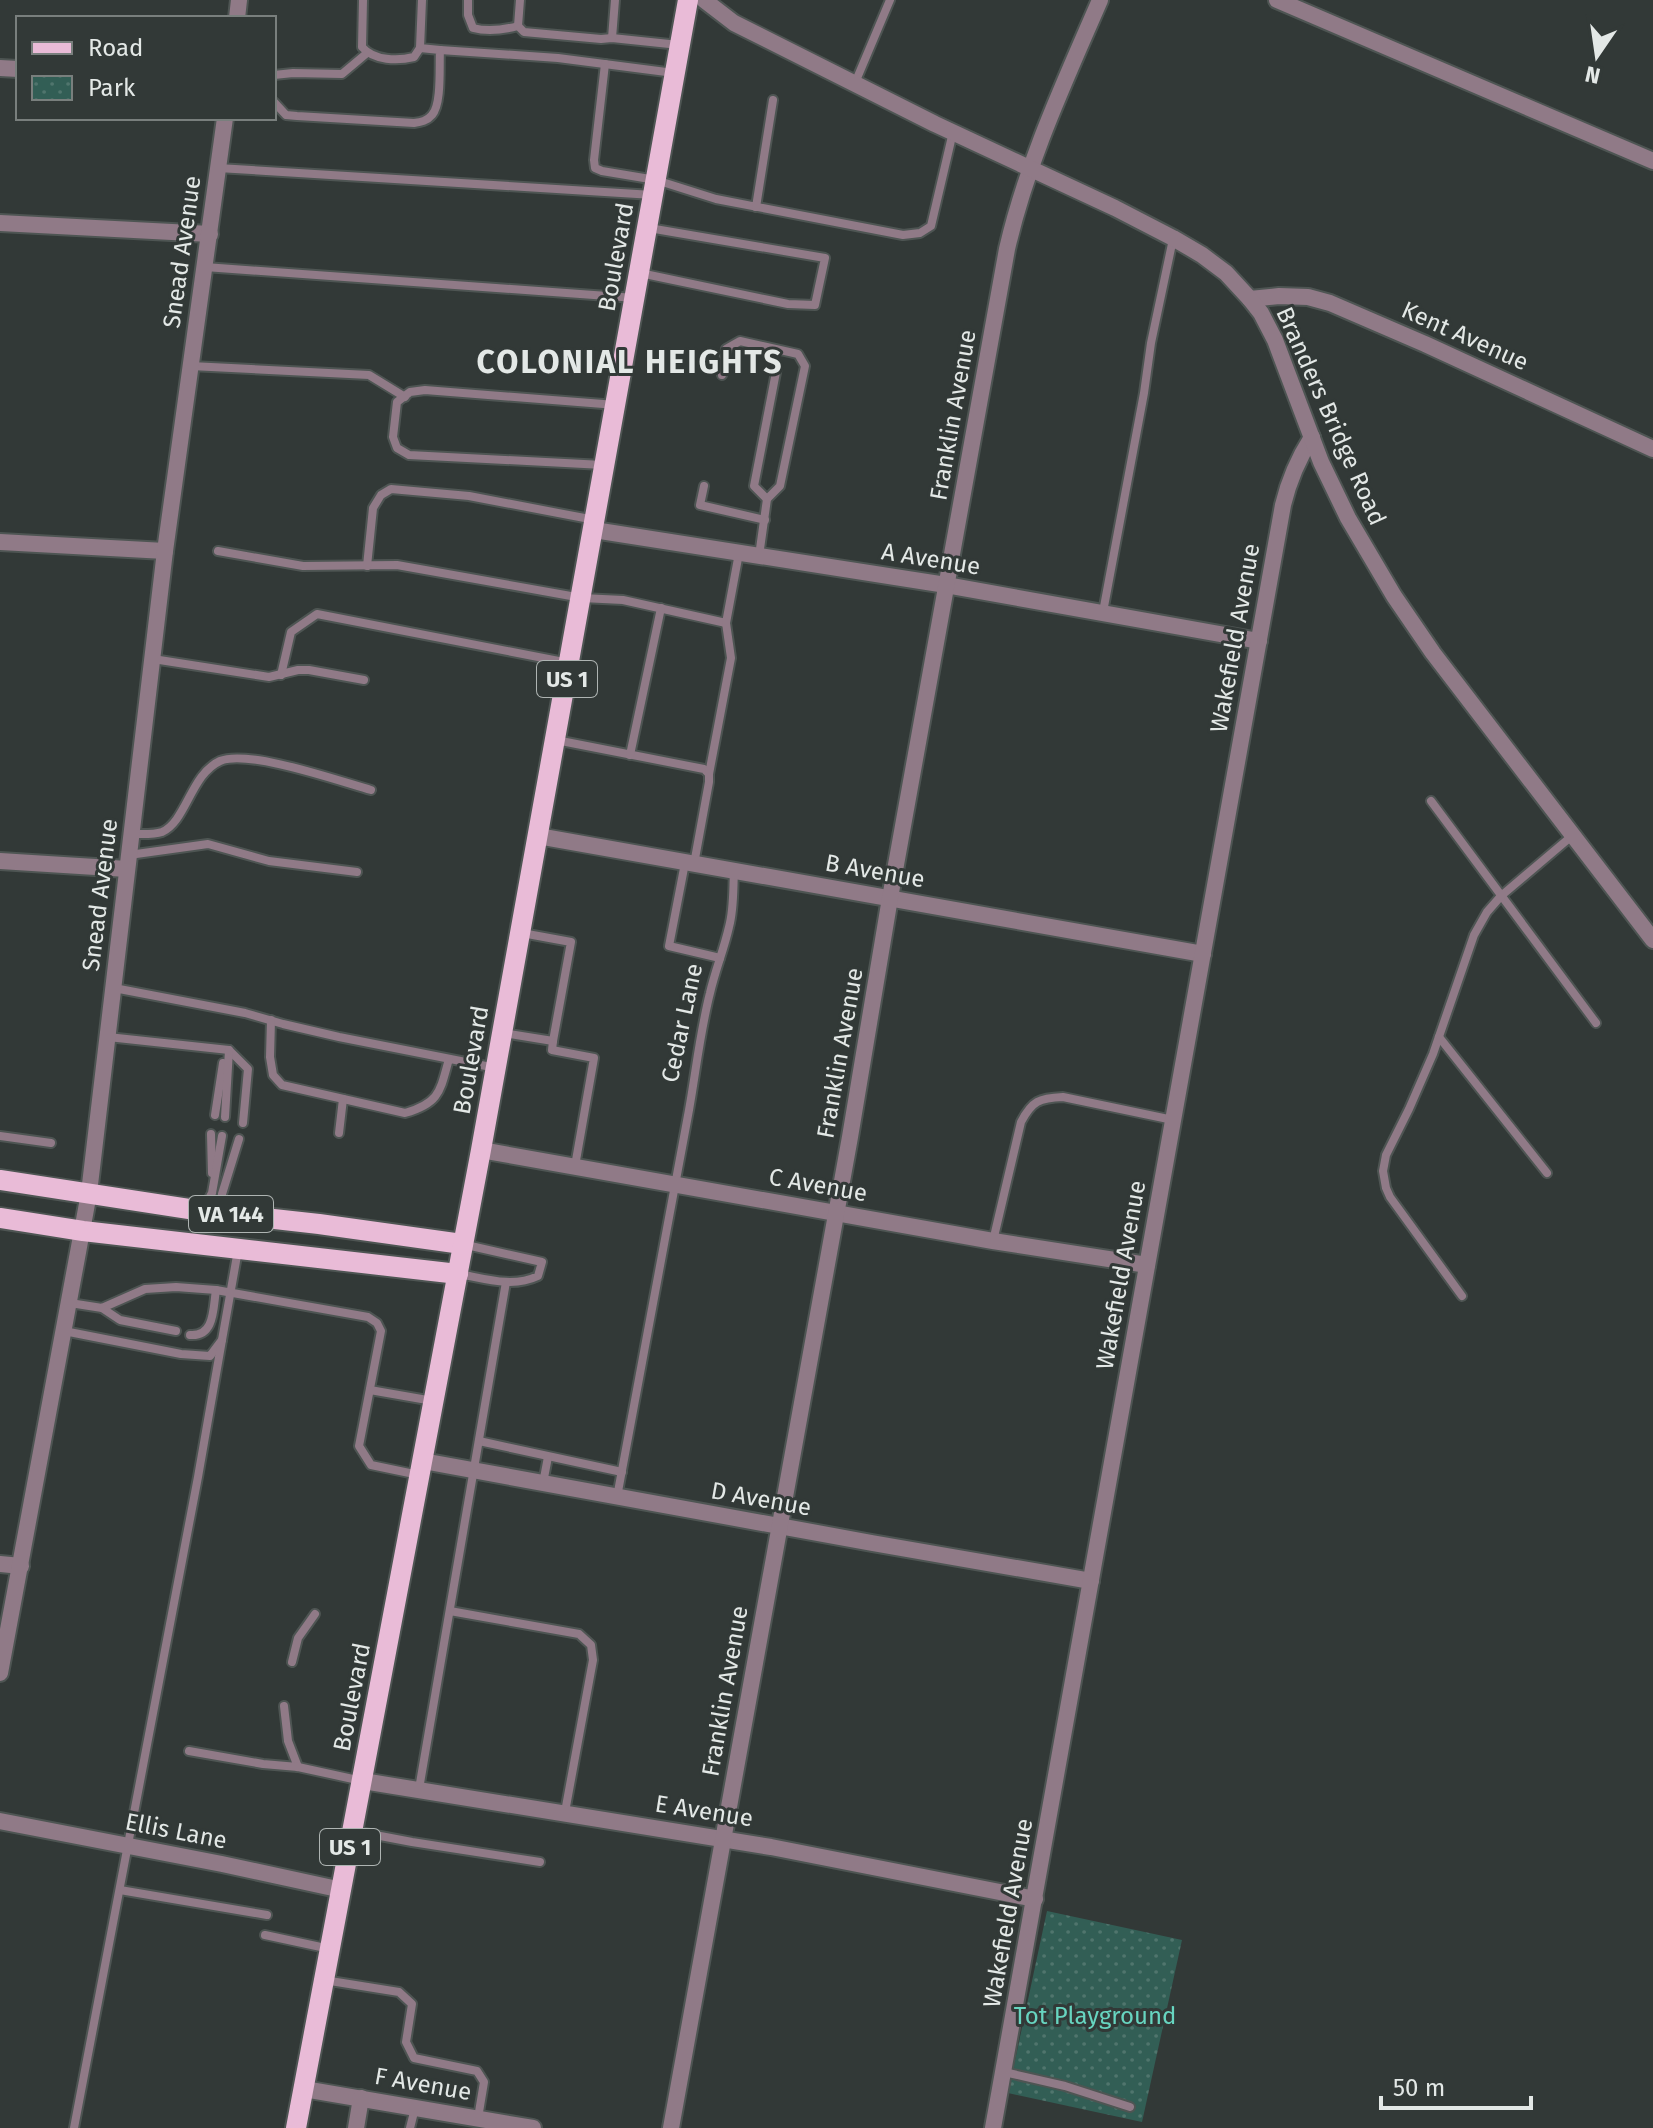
<svg xmlns="http://www.w3.org/2000/svg" width="1653" height="2128" viewBox="0 0 1653 2128" font-family="'Fira Sans',sans-serif">
  <defs>
    <pattern id="park-dots" width="8" height="8" patternUnits="userSpaceOnUse" patternTransform="scale(2)"><rect width="8" height="8" fill="#325e55"/><path d="M2 2h.1M6 6h.1" fill="none" stroke="#50756d" stroke-width="1.8" stroke-linecap="round"/></pattern>
  </defs>
  <rect width="100%" height="100%" fill="#323937"/>
  <!-- park -->
  <path fill="url(#park-dots)" d="M1047,1911l135,29 -40,182 -134,-29z"/>
  <g fill="none" stroke-linecap="round" stroke-linejoin="round">
    <!-- service casing -->
    <g stroke="#4e5553" stroke-width="12">
      <g id="service">
        <path d="M363,0l-1,47c12,14 36,14 52,10l6,-9"/>
        <path d="M468,0v15l5,13c15,4 30,2 45,-2l6,6 77,7 11,-1 67,7"/>
        <path d="M518,26l2,-26"/>
        <path d="M612,38l3,-38"/>
        <path d="M440,50l118,8 116,15"/>
        <path d="M605,64l-11,96 1,8 7,3 54,9 60,19 187,36 17,-2 11,-7 22,-94"/>
        <path d="M274,75l19,-2 49,1 25,-21"/>
        <path d="M855,83l35,-83"/>
        <path d="M274,102l12,13 11,1 117,7c7,-1 13,-2 18,-8 10,-11 7,-49 8,-65l-20,-2 2,-48"/>
        <path d="M218,168l435,27"/>
        <path d="M756,207l17,-107"/>
        <path d="M205,267l430,31"/>
        <path d="M640,273l148,31 27,1 10,-47 -176,-30"/>
        <path d="M191,366l178,9 36,22"/>
        <path d="M722,375l4,-26 14,-8 58,13 7,12 -25,120 -13,13 -8,57"/>
        <path d="M603,465l-194,-10 -12,-7 -4,-11 4,-35 13,-10 15,-2 191,15"/>
        <path d="M704,486l-4,19 65,15"/>
        <path d="M767,499l-13,-13 23,-119"/>
        <path d="M218,551l85,15 94,-1 185,33 41,2 103,23"/>
        <path d="M367,566l6,-58 8,-13 10,-6 78,7 126,24"/>
        <path d="M1103,612l41,-219 7,-50 22,-104"/>
        <path d="M153,659l116,18 29,-7h11l55,10"/>
        <path d="M281,675l10,-43 26,-18 252,49"/>
        <path d="M556,740l148,29 5,5v8l-15,82"/>
        <path d="M630,755l31,-147"/>
        <path d="M709,774l22,-116 -5,-35 13,-70"/>
        <path d="M1431,801l165,222"/>
        <path d="M132,834c9,0 21,1 30,-2 24,-10 29,-58 58,-71 28,-12 119,20 151,29"/>
        <path d="M129,855l79,-11 61,17 88,11"/>
        <path d="M685,863l-16,83 51,12"/>
        <path d="M114,988l131,25 38,11 56,13 157,31"/>
        <path d="M271,1020l-1,37 3,18 9,10 123,28c35,-10 35,-22 44,-54"/>
        <path d="M503,1033l50,8 18,-99 -49,-9"/>
        <path d="M108,1037l121,13 19,19 -5,54"/>
        <path d="M1439,1037l108,136"/>
        <path d="M553,1041l-1,9 42,8 -19,108"/>
        <path d="M215,1115l8,-52"/>
        <path d="M225,1117l4,-67"/>
        <path d="M339,1133l4,-34"/>
        <path d="M211,1134l1,39"/>
        <path d="M0,1136l51,7"/>
        <path d="M204,1208l8,-15 10,-57"/>
        <path d="M220,1212l2,-18 17,-55"/>
        <path d="M993,1241l28,-119c11,-21 18,-24 42,-25l110,23"/>
        <path d="M459,1274c27,5 54,14 79,2l4,-14 -80,-18"/>
        <path d="M1462,1296l-72,-99 -4,-9 -3,-17 3,-16 23,-46 24,-55 41,-119 13,-23 14,-16 72,-61"/>
        <path d="M70,1303l32,5 43,-19 31,-2 40,3 152,27 9,6 4,8 -22,115 12,19 48,10"/>
        <path d="M102,1308l18,12 56,11"/>
        <path d="M64,1331l117,23 29,2 12,-16 16,-90"/>
        <path d="M190,1335c25,2 23,-27 26,-45"/>
        <path d="M370,1390l63,11"/>
        <path d="M479,1441l143,31"/>
        <path d="M543,1483l5,-26"/>
        <path d="M617,1497l72,-387c7,-39 11,-78 21,-117 5,-22 14,-44 19,-66 5,-18 4,-37 5,-56"/>
        <path d="M450,1611l129,23 12,11 2,15 -28,152"/>
        <path d="M292,1662l6,-24 17,-24"/>
        <path d="M284,1706l4,35 10,26"/>
        <path d="M189,1751l74,13 35,3 64,14"/>
        <path d="M419,1789l87,-507"/>
        <path d="M354,1831l58,11 128,20"/>
        <path d="M120,1890l147,25"/>
        <path d="M265,1935l65,14"/>
        <path d="M324,1980l75,12 13,12 -6,38 8,16 63,13 7,11 -6,36"/>
        <path d="M1004,2072l61,14 65,21"/>
        <path d="M74,2128l124,-651 24,-137"/>
        <path d="M410,2128l5,-20"/>
      </g>
    </g>
    <!-- minor casing -->
    <g stroke="#4e5553" stroke-width="20">
      <g id="minor">
        <path d="M1277,0l376,161"/>
        <path d="M237,18l2,-18"/>
        <path d="M0,68l18,1"/>
        <path d="M0,223l210,11"/>
        <path d="M1250,299l29,-3 29,1 22,6 95,41 228,105"/>
        <path d="M594,530l352,55 313,56"/>
        <path d="M0,542l165,9"/>
        <path d="M538,836l665,118"/>
        <path d="M0,861l127,8"/>
        <path d="M481,1150l512,91 154,24"/>
        <path d="M423,1461l449,82 219,38"/>
        <path d="M0,1564l21,2"/>
        <path d="M0,1673l89,-480 76,-642 60,-433"/>
        <path d="M363,1781l408,66 264,52"/>
        <path d="M0,1821l222,43 120,26"/>
        <path d="M304,2089l229,39"/>
        <path d="M356,2128l5,-30"/>
        <path d="M671,2128l179,-991 40,-239 117,-649c20,-87 58,-168 93,-249"/>
        <path d="M993,2128l290,-1623c6,-25 15,-46 29,-68"/>
      </g>
    </g>
    <!-- tertiary casing -->
    <g stroke="#4e5553" stroke-width="20">
      <path id="tertiary" d="M704,0l30,23 201,101 180,84 58,30 29,17 24,18 24,26 11,14 14,27 46,122 27,56 46,78 39,57 220,287"/>
    </g>
    <!-- primary casing -->
    <g stroke="#4e5553" stroke-width="24">
      <g id="primary">
        <path d="M0,1180l202,31 117,13 143,20"/>
        <path d="M0,1218l83,13 375,43"/>
        <path d="M296,2128l185,-978 207,-1150"/>
      </g>
    </g>
    <!-- service -->
    <use href="#service" stroke="#907a87" stroke-width="8"/>
    <!-- minor -->
    <use href="#minor" stroke="#907a87" stroke-width="16"/>
    <!-- tertiary -->
    <use href="#tertiary" stroke="#907a87" stroke-width="16"/>
    <!-- primary -->
    <use href="#primary" stroke="#e9bbd7" stroke-width="20"/>
  </g>
  <g text-anchor="middle" stroke-width="6" stroke-linejoin="round" paint-order="stroke">
    <!-- shield labels -->
    <g fill="#323937" stroke="#aeb4b2" stroke-width="2">
      <rect x="537" y="661" width="60" height="36" rx="6"/>
      <rect x="189" y="1196" width="84" height="36" rx="6"/>
      <rect x="320" y="1829" width="60" height="36" rx="6"/>
    </g>
    <g font-size="22" font-weight="bold" fill="#e3e8e6">
      <text x="567" y="687">US 1</text>
      <text x="231" y="1222">VA 144</text>
      <text x="350" y="1855">US 1</text>
    </g>
    <!-- street labels -->
    <g font-size="24" fill="#e3e8e6" stroke="#323937">
      <text transform="translate(182 252) rotate(-82)" y="8">Snead Avenue</text>
      <text transform="translate(616 257) rotate(-80)" y="8">Boulevard</text>
      <text transform="translate(1465 336) rotate(24)" y="8">Kent Avenue</text>
      <text transform="translate(953 415) rotate(-80)" y="8">Franklin Avenue</text>
      <text transform="translate(1331 416) rotate(66)" y="8">Branders Bridge Road</text>
      <text transform="translate(931 559) rotate(9)" y="8">A Avenue</text>
      <text transform="translate(1235 638) rotate(-80)" y="8">Wakefield Avenue</text>
      <text transform="translate(875 871) rotate(10)" y="8">B Avenue</text>
      <text transform="translate(100 895) rotate(-83)" y="8">Snead Avenue</text>
      <text transform="translate(682 1023) rotate(-78)" y="8">Cedar Lane</text>
      <text transform="translate(840 1053) rotate(-80)" y="8">Franklin Avenue</text>
      <text transform="translate(471 1060) rotate(-80)" y="8">Boulevard</text>
      <text transform="translate(818 1185) rotate(10)" y="8">C Avenue</text>
      <text transform="translate(1121 1275) rotate(-80)" y="8">Wakefield Avenue</text>
      <text transform="translate(761 1499) rotate(10)" y="8">D Avenue</text>
      <text transform="translate(725 1691) rotate(-80)" y="8">Franklin Avenue</text>
      <text transform="translate(352 1697) rotate(-79)" y="8">Boulevard</text>
      <text transform="translate(704 1811) rotate(9)" y="8">E Avenue</text>
      <text transform="translate(176 1831) rotate(11)" y="8">Ellis Lane</text>
      <text transform="translate(1008 1913) rotate(-80)" y="8">Wakefield Avenue</text>
      <text transform="translate(423 2084) rotate(10)" y="8">F Avenue</text>
    </g>
    <!-- park labels -->
    <g font-size="24" fill="#67d5c0" stroke="#323937">
      <text x="1095" y="2024">Tot Playground</text>
    </g>
    <!-- district labels -->
    <g font-size="32" font-weight="bold" letter-spacing="2" fill="#e3e8e6" stroke="#323937">
      <text x="630" y="373">COLONIAL HEIGHTS</text>
    </g>
  </g>
  <!-- legend -->
  <rect x="16" y="16" width="260" height="104" fill="#323937" stroke="#797f7d" stroke-width="2"/>
  <rect x="32" y="42" width="40" height="12" fill="#e9bbd7" stroke="#797f7d" stroke-width="2"/>
  <text x="88" y="56" font-size="24" fill="#e3e8e6">Road</text>
  <rect x="32" y="76" width="40" height="24" fill="url(#park-dots)" stroke="#797f7d" stroke-width="2"/>
  <text x="88" y="96" font-size="24" fill="#e3e8e6">Park</text>
  <!-- north arrow -->
  <g transform="translate(1597 56) rotate(193)" stroke="#323937" stroke-width="6" paint-order="stroke">
  <path d="M0-6L14 30L0 20L-14 30Z" fill="#e3e8e6"/>
  <text y="-12" font-size="22" font-weight="bold" text-anchor="middle" fill="#e3e8e6">N</text>
  </g>
  <!-- scale -->
  <path d="M1381 2096v12h150v-12" fill="none" stroke="#e3e8e6" stroke-width="4"/>
  <text x="1393" y="2096" font-size="24" fill="#e3e8e6" stroke="#323937" stroke-width="6" paint-order="stroke">50 m</text>
</svg>
